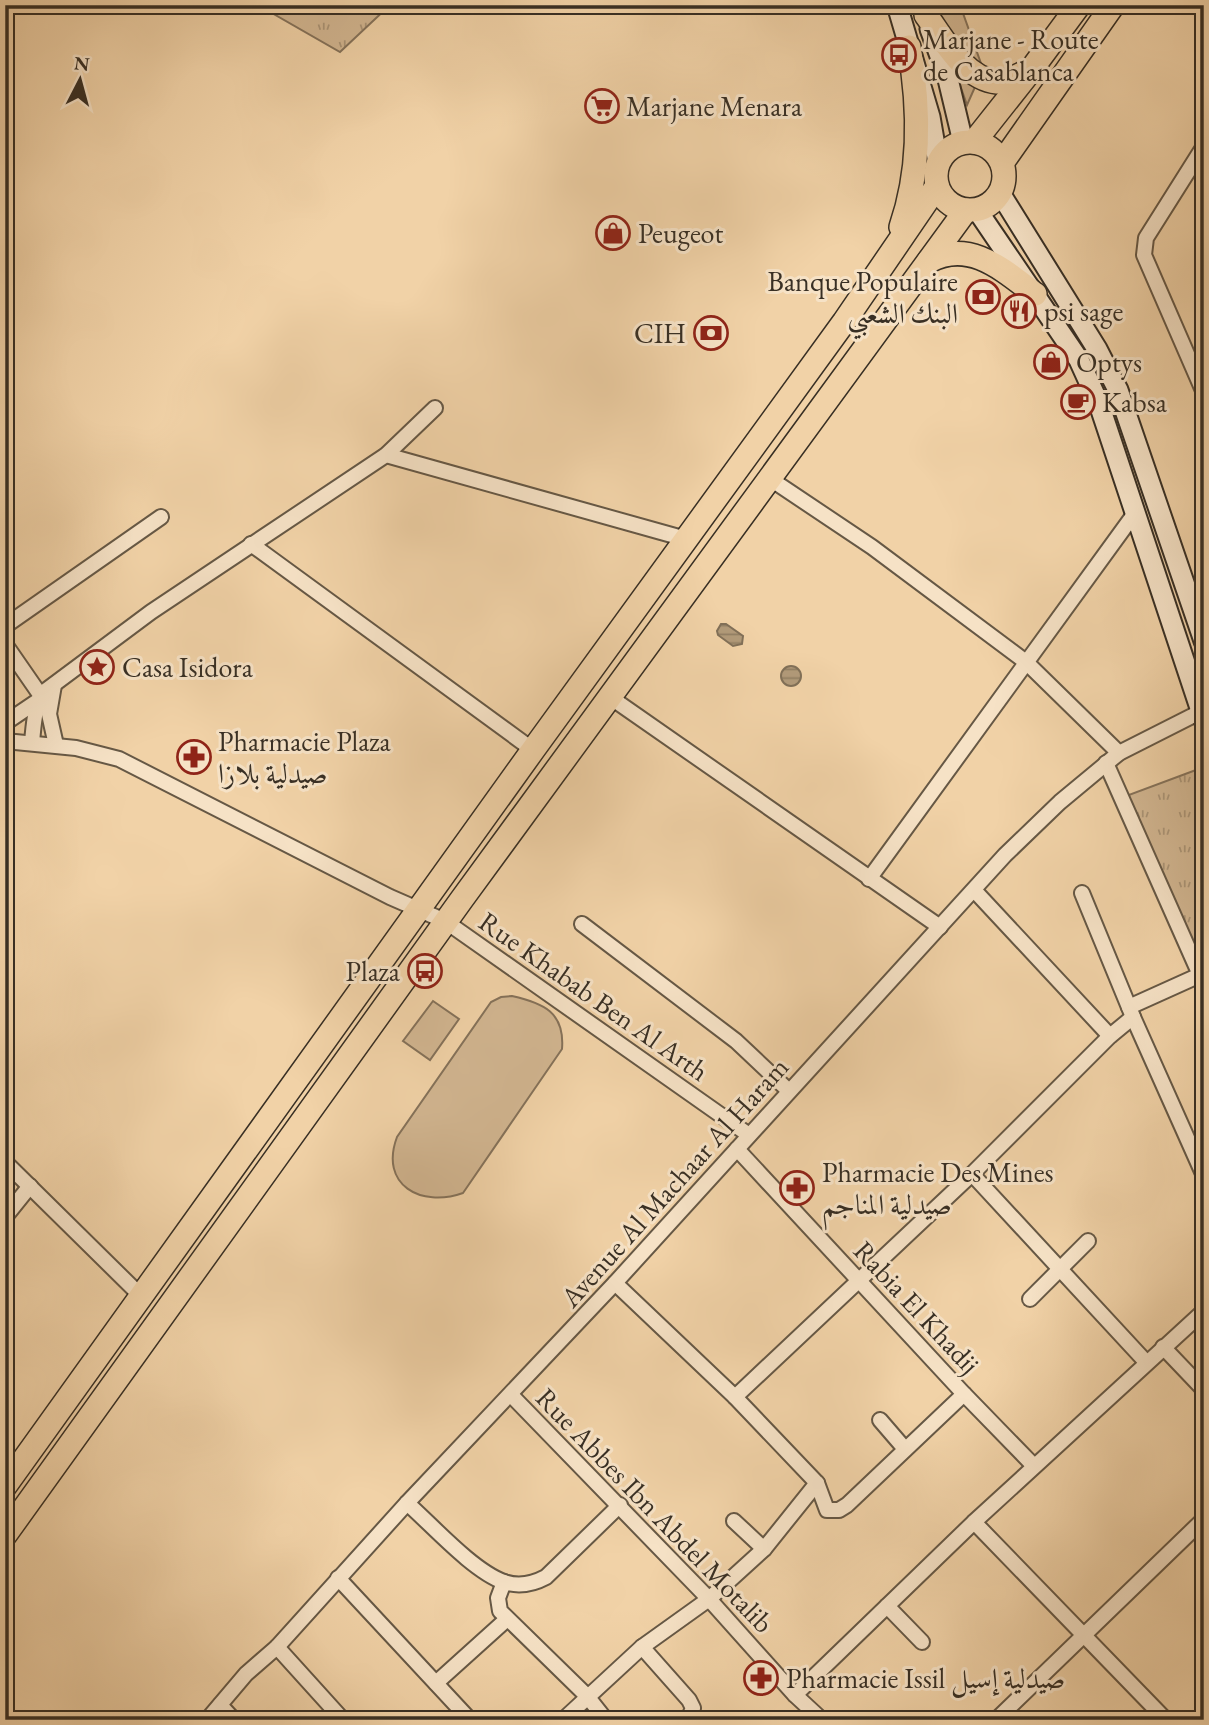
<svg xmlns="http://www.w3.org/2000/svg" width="1209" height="1725" viewBox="0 0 1209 1725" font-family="'EB Garamond',Amiri,serif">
  <defs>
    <pattern id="park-tufts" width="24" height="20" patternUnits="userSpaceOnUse" patternTransform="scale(1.75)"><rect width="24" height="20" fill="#d2b691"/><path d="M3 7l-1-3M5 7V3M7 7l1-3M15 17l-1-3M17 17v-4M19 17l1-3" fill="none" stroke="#ab9476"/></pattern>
    <pattern id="water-rules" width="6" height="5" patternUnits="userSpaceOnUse" patternTransform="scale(1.75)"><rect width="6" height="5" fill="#b29b7a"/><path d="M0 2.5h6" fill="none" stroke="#927f64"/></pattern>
  </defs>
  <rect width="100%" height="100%" fill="#f1d2a7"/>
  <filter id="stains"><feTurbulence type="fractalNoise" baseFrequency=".00286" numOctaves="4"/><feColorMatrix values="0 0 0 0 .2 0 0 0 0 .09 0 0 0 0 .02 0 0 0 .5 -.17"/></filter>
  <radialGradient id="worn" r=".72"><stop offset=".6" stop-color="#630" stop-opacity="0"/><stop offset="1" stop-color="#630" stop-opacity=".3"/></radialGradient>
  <!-- grass -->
  <g fill="#d2b691" stroke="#85725a" stroke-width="2">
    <path d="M932,5h28l23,64 -16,36z"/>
    <path d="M512,996c31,7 53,16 50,53l-99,144c-42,15 -84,-8 -66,-56l94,-135 10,-5z"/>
    <path d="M433,1001l26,18 -29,41 -27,-19z"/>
  </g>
  <!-- park -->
  <g fill="url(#park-tufts)" stroke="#85725a" stroke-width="2">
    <path d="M258,5h132l-50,47z"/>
    <path d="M1204,767v213l-78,-184z"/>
  </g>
  <!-- water -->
  <g fill="url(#water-rules)" stroke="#817058" stroke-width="2">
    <path d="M721,624h5l17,12 -1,8 -9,2 -15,-11 -1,-4z"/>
    <circle cx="791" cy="676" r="10"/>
  </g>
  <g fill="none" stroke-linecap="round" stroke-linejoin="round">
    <!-- street casing -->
    <g stroke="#665845" stroke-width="18">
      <g id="street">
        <path d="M1204,146l-58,92 -2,17 60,138"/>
        <path d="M386,455l300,84"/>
        <path d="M769,478l103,69 154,115 93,91"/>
        <path d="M251,544l282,206"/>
        <path d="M5,626l156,-109"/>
        <path d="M5,644l36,52"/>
        <path d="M54,685l-5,29 7,31"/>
        <path d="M610,697l330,230"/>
        <path d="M5,723l34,-23"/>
        <path d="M5,741l71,7 43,11 271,138 55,24 304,214"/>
        <path d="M32,742c2,-19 2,-35 13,-51l106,-79 235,-157 49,-47"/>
        <path d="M1106,763l98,221"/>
        <path d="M869,879l266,-366"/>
        <path d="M974,890l136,146"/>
        <path d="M1082,893l51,124 71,159"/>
        <path d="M582,924l154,117 53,50"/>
        <path d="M1129,1007l71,-32"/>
        <path d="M737,1149l227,245 70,72"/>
        <path d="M5,1162l136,134"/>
        <path d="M972,1174l174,188"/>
        <path d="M5,1217l25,-31"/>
        <path d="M615,1283l120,114 82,86 10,27h12l8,-5 117,-111"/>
        <path d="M1030,1299l58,-58"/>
        <path d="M1163,1347l41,43"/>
        <path d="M511,1395l198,204 86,96 27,25"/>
        <path d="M735,1397l237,-223 138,-138 23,-19"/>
        <path d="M880,1420l25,29"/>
        <path d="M407,1503c26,23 66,68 97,79 15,5 29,2 42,-5l74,-72"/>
        <path d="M734,1521l30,28"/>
        <path d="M974,1522l192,198"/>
        <path d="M338,1578l132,142"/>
        <path d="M504,1582l-6,16 2,13 87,85 19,24"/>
        <path d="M887,1606l35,36"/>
        <path d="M277,1647l66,73"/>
        <path d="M642,1647l47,53 4,8 -3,7 3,5"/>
        <path d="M436,1683l71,-64"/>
        <path d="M795,1695l179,-173 230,-211"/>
        <path d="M220,1705l14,15"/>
        <path d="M207,1720l39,-46 31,-27 130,-144 208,-220 390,-428 55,-53 59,-49 85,-43"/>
        <path d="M563,1720l79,-73 67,-48 55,-50 53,-66"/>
        <path d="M996,1720l208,-201"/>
      </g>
    </g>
    <!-- secondary casing -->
    <g stroke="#382f24" stroke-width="23">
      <g id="secondary">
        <path d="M897,5l33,112 8,46"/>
        <path d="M930,29l17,46 16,67"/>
        <path d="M1000,193l97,156 21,41 86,251"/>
        <path d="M977,210l102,150 20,44 105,316"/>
      </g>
    </g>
    <!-- primary casing -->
    <g stroke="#382f24" stroke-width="26">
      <g id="primary">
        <path d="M926,15c17,23 38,64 71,67 9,1 22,-7 31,-11"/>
        <circle cx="970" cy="176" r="34"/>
        <path d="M974,142l57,-72 48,-65"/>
        <path d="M1002,163l111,-158"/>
        <path d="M901,227c20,-58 19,-119 8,-180"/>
        <path d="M929,261c41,-22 74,9 106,33"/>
        <path d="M5,1486l528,-736 311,-428 93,-136"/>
        <path d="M5,1535l457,-636 504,-689"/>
      </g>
    </g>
    <!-- street -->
    <use href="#street" stroke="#f6e2c6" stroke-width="14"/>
    <!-- secondary -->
    <use href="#secondary" stroke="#f6e2c6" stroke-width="19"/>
    <!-- primary -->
    <use href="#primary" stroke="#f1d2a7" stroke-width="23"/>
  </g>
  <!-- icons -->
  <defs>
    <g id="bus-ring" transform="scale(1.75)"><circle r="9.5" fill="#f6e2c6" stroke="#8f2418" stroke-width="1.5"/><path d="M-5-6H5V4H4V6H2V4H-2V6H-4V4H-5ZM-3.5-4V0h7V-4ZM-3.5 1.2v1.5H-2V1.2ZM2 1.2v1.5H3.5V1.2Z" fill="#8f2418"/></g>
    <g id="supermarket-ring" transform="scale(1.75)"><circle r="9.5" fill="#f6e2c6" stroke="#8f2418" stroke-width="1.5"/><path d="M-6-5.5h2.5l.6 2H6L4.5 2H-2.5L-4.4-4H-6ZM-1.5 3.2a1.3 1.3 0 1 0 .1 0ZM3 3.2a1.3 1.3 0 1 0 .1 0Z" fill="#8f2418"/></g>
    <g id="shop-ring" transform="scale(1.75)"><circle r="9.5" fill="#f6e2c6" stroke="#8f2418" stroke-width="1.5"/><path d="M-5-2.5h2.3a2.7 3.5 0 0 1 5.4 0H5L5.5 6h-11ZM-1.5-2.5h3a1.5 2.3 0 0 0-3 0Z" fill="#8f2418"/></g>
    <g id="bank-ring" transform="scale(1.75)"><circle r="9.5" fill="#f6e2c6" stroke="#8f2418" stroke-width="1.5"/><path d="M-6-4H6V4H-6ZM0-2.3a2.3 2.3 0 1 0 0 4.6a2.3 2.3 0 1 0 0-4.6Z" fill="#8f2418"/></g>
    <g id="restaurant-ring" transform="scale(1.75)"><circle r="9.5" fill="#f6e2c6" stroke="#8f2418" stroke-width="1.5"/><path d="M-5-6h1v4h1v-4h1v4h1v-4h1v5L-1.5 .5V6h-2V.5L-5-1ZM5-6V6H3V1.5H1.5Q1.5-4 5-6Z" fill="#8f2418"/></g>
    <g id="cafe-ring" transform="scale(1.75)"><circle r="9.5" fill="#f6e2c6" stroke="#8f2418" stroke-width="1.5"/><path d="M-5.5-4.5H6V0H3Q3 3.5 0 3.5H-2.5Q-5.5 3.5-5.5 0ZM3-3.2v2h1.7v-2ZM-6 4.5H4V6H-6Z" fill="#8f2418"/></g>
    <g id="sight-ring" transform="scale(1.75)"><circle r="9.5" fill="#f6e2c6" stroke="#8f2418" stroke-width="1.5"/><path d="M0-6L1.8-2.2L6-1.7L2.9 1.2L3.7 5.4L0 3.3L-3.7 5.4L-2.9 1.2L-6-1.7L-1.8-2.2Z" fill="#8f2418"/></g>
    <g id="pharmacy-ring" transform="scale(1.75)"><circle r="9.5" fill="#f6e2c6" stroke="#8f2418" stroke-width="1.5"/><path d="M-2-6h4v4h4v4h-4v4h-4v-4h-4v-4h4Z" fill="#8f2418"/></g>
  </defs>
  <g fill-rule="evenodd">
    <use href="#bus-ring" x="899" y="55"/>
    <use href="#supermarket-ring" x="602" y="106"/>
    <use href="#shop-ring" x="613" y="233"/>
    <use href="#bank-ring" x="983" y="297"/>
    <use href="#restaurant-ring" x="1019" y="311"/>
    <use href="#bank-ring" x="711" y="333"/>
    <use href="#shop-ring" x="1051" y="362"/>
    <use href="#cafe-ring" x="1078" y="402"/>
    <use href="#sight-ring" x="97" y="667"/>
    <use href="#pharmacy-ring" x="194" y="757"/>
    <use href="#bus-ring" x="425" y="971"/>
    <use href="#pharmacy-ring" x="797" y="1188"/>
    <use href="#pharmacy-ring" x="761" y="1678"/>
  </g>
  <g text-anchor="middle" stroke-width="6" stroke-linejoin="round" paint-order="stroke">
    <!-- poi labels -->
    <g font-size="28" fill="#382f24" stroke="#f6e2c6" text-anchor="start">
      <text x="923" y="49">Marjane - Route<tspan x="923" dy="32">de Casablanca</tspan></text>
      <text x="626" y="116">Marjane Menara</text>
      <text x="638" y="243">Peugeot</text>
      <text x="958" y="291" text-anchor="end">Banque Populaire<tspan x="958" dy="32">البنك الشعبي</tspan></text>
      <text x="1044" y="321">psi sage</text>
      <text x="686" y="343" text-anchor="end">CIH</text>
      <text x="1076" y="372">Optys</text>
      <text x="1102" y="412">Kabsa</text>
      <text x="122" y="677">Casa Isidora</text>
      <text x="218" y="751">Pharmacie Plaza<tspan x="218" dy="32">صيدلية بلازا</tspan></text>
      <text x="400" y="981" text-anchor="end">Plaza</text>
      <text x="822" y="1182">Pharmacie Des Mines<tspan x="822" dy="32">صيدلية المناجم</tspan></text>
      <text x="786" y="1688">Pharmacie Issil صيدلية إسيل</text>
    </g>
    <!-- street labels -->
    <g font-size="28" fill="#382f24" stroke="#f6e2c6">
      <text transform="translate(594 996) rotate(35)" y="10">Rue Khabab Ben Al Arth</text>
      <text transform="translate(674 1182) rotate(-48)" y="10">Avenue Al Machaar Al Haram</text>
      <text transform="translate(917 1307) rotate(47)" y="10">Rabia El Khadij</text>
      <text transform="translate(655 1510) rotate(46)" y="10">Rue Abbes Ibn Abdel Motalib</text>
    </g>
  </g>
  <!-- margin -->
  <rect width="1209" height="1725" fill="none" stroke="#f1d2a7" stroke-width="28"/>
  <rect x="7" y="7" width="1195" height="1711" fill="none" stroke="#382f24" stroke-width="3.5"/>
  <rect x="14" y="14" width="1181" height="1697" fill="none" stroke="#382f24" stroke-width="2"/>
  <!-- north arrow -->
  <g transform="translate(80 80) rotate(6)" stroke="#f6e2c6" stroke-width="5" paint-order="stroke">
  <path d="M0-5L12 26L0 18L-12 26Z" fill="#382f24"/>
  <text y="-10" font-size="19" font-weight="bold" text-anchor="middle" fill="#382f24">N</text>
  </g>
  <rect width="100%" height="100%" filter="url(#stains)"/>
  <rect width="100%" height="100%" fill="url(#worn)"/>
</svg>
